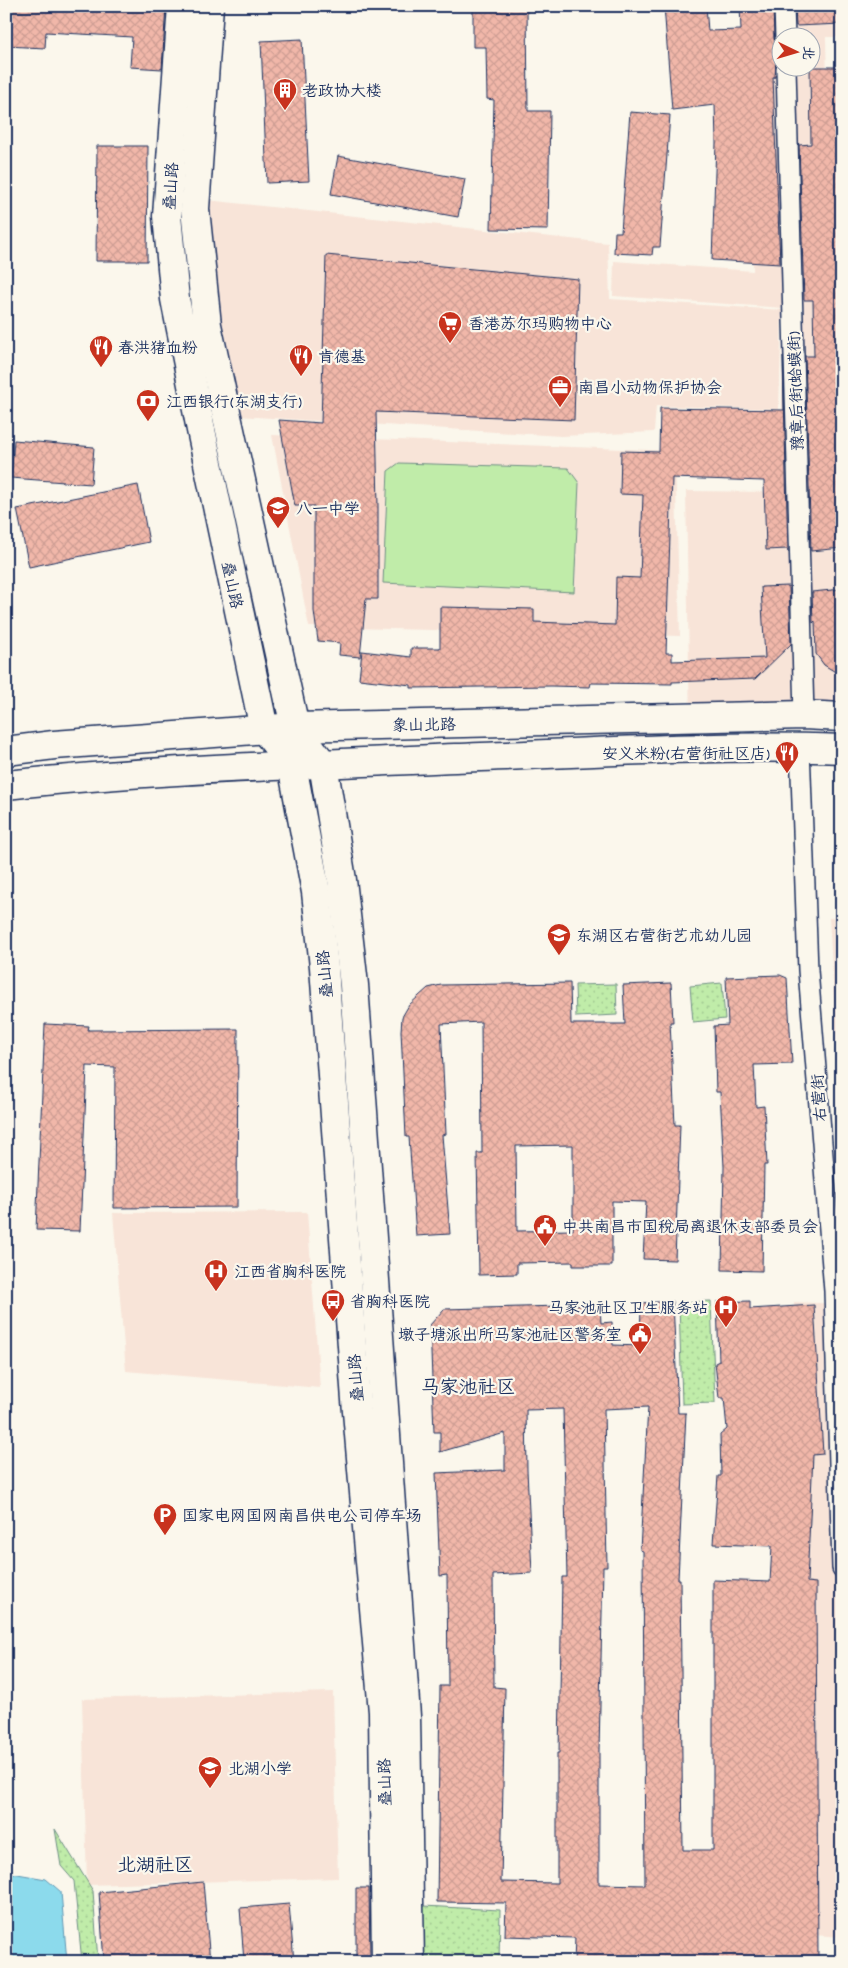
<svg xmlns="http://www.w3.org/2000/svg" width="848" height="1968" viewBox="0 0 848 1968" font-family="Dekko,'LXGW WenKai TC',sans-serif">
  <defs>
    <pattern id="grass-dots" width="8" height="8" patternUnits="userSpaceOnUse" patternTransform="scale(1.25)"><rect width="8" height="8" fill="#c0eca9"/><path d="M2 2h.1M6 6h.1" fill="none" stroke="#a4cb94" stroke-width="1.8" stroke-linecap="round"/></pattern>
    <pattern id="building-cross-hatch" width="8" height="8" patternUnits="userSpaceOnUse" patternTransform="scale(1.25)"><rect width="8" height="8" fill="#f1b7a9"/><path d="M0 0l8 8M0 8l8-8" fill="none" stroke="#ce9e94"/></pattern>
  </defs>
  <rect width="100%" height="100%" fill="#fbf7ec"/>
  <filter id="ink" filterUnits="userSpaceOnUse"><feTurbulence type="fractalNoise" baseFrequency=".02" numOctaves="2"/><feDisplacementMap in="SourceGraphic" scale="10" xChannelSelector="R" yChannelSelector="G"/><feConvolveMatrix kernelMatrix="1 2 1 2 8 2 1 2 1" color-interpolation-filters="sRGB"/></filter>
  <g filter="url(#ink)">
    <!-- built -->
    <g fill="#f8e4d8" fill-rule="evenodd">
      <path d="M746,6h96v31h-16l14,692 -150,-2 -4,-236 95,1 2,-184 -170,-12 1,-35 139,10zM780,38h30v30h-30z"/>
      <path d="M207,200l401,43 2,56 172,11 -3,99 -123,-3 -2,26 -93,4 -323,-20 -19,-100z"/>
      <path d="M272,435l403,16 5,185 -371,-9z"/>
      <path d="M842,917v148h-4l-9,-147z"/>
      <path d="M307,1212l13,176 -194,-17 -13,-158z"/>
      <path d="M794,1302l48,2v633l-43,-3z"/>
      <path d="M333,1692l5,186 -251,7 -5,-186z"/>
    </g>
    <!-- grass -->
    <g fill="url(#grass-dots)" stroke="#6e8e84">
      <path d="M722,983l3,36 -32,3 -3,-36z"/>
      <path d="M616,984l1,31 -41,2 -1,-32z"/>
      <path d="M711,1301l4,102 -33,1 -3,-102z"/>
      <path d="M55,1829l38,62 5,71h-16l-8,-81 -13,-15z"/>
      <path d="M423,1906l77,4 -1,52h-76z"/>
    </g>
    <!-- garden -->
    <path fill="#c0eca9" stroke="#6e8e84" d="M399,463l169,5 11,15 -5,109 -191,-9 5,-112z"/>
    <!-- water -->
    <path fill="#8cdaec" stroke="#5f96b3" d="M6,1872l40,7 15,13 6,70h-61z"/>
    <!-- building -->
    <g fill="url(#building-cross-hatch)" stroke="#1b2f5e" fill-rule="evenodd">
      <path d="M6,6h160l-4,63 -32,-2 2,-30 -86,-5 -1,16 -39,-2z"/>
      <path d="M473,6h54l1,105h22l-2,119 -57,-1 3,-129 -7,-1 -1,-52h-13z"/>
      <path d="M664,6h42l2,25 33,-1 -1,-24h33l1,33 2,5 4,4v10l-4,5 -1,14h-2l7,187 -68,-4 4,-117 -1,-38 -43,5z"/>
      <path d="M795,6h47v18l-46,2z"/>
      <path d="M302,39l7,142 -42,2 -6,-142z"/>
      <path d="M810,67h29l3,124v357l-31,3 -6,-195h9l-1,-56h-9l-5,-155 12,-1z"/>
      <path d="M630,112l40,3 -10,132h-7l-1,8 -38,-2 1,-21h6z"/>
      <path d="M97,146h51l-1,115h-51z"/>
      <path d="M338,156l127,23 -7,38 -127,-23z"/>
      <path d="M326,255l252,24 -4,141 -198,-8 2,95v92h-12l-6,58 -21,-2 1,-12 -22,-2 -4,-30v-105h-19l-16,-86 42,3z"/>
      <path d="M783,356l5,196 -1,-3 -21,1 -2,-69 -92,-3 -6,175h6v8l93,-3 -4,-71 28,-1 2,58 -36,35 -83,3v2l-81,-1 -1,4 -39,-1 -140,2v-3l-52,-6 3,-28 49,6v-9h29v-41l94,2v13l81,3 1,-48 24,1 3,-83 -23,-1 1,-43 38,1 1,-44 124,2z"/>
      <path d="M14,440l80,7 -3,37 -80,-6z"/>
      <path d="M138,485l11,57 -120,25 -12,-58z"/>
      <path d="M842,589v87l-18,-11 -8,-11 -1,-33 -2,2 -1,-31z"/>
      <path d="M780,975l7,3 5,86 -38,1 2,42 8,-1 3,59h-3l-2,106 -40,-1 2,-103 -4,-75h-4l-2,-66 14,-1 -2,-48z"/>
      <path d="M570,983l1,41h54l-2,-39 48,-2 2,39h-3l5,103h5l-5,135 -32,-1 3,-57 -34,-1v65h-39v-4l-56,1v11l-38,1 -2,-122h5l-1,-131 -40,2 5,110 -4,1 8,99 -34,2 -7,-99h-3l-5,-106 1,-14 7,-12 19,-17 13,-3zM573,1145v85l-56,1 -1,-85z"/>
      <path d="M45,1024l44,2 -1,4 150,-1 -1,178 -123,1 1,-141 -28,-1 -7,165 -44,-1z"/>
      <path d="M673,1301l5,112h8l-8,166h2l3,271h30v-270l57,2 2,-36 -59,-2 5,-68h3l-1,-41 7,-6 -3,-31h-5l-4,-35 4,-2 -2,-59 33,-1v8l64,-4 9,149 -10,1 -6,127 9,1 2,379h-244l1,-24 -70,-2 1,-33 -69,-1 3,-216h8l-1,-111 -7,1 -4,-103 69,-3v-37l-65,19v-20h-6l-4,-107 14,-16 156,-4 1,18 11,-1 1,23 27,1 1,-43zM648,1407l-8,143 3,1 2,334 -46,-1v-133l4,-184h4l-3,-158zM563,1409l4,168h-5l-3,176h-2v130l-56,-1 4,-194 -11,-1 -1,-112 39,-2 -5,-103 -1,-60z"/>
      <path d="M203,1882l7,80h-106l-5,-70z"/>
      <path d="M356,1888h13l1,72h-14z"/>
      <path d="M289,1904l5,58h-50l-4,-54z"/>
    </g>
    <g fill="none" stroke-linecap="round" stroke-linejoin="round">
      <!-- minor casing -->
      <g stroke="#1b2f5e" stroke-width="22">
        <g id="minor">
          <path d="M784,6l1,32"/>
          <path d="M786,68l18,647"/>
          <path d="M800,747l8,223 26,321 8,277"/>
        </g>
      </g>
      <!-- secondary casing -->
      <g stroke="#1b2f5e" stroke-width="31">
        <g id="secondary">
          <path d="M182,6l-15,210 8,83 26,131 63,299 28,36 24,127 8,75 32,433 27,312 3,250"/>
          <path d="M209,6l-14,203 12,116 88,402 28,37 19,116 12,105 52,731 4,246"/>
        </g>
      </g>
      <!-- primary casing -->
      <g stroke="#1b2f5e" stroke-width="31">
        <g id="primary">
          <path d="M6,751l48,-6 241,-18 509,-12 38,2"/>
          <path d="M6,785c149,-16 300,-20 449,-27 129,-5 258,-14 387,-9"/>
        </g>
      </g>
      <!-- minor -->
      <use href="#minor" stroke="#fbf7ec" stroke-width="19"/>
      <!-- secondary -->
      <use href="#secondary" stroke="#fbf7ec" stroke-width="28"/>
      <!-- primary -->
      <use href="#primary" stroke="#fbf7ec" stroke-width="28"/>
    </g>
  </g>
  <!-- icons -->
  <defs>
    <g id="building-pin" transform="scale(1.25)"><path d="M0 17L-7.5 6A9.5 9.5 0 1 1 7.5 6Z" fill="#c8321e" stroke="#fbf7ec"/><path d="M-4-6H4V6H1V3H-1V6H-4ZM-2.5-4.3h1.7v1.8h-1.7ZM.8-4.3h1.7v1.8H.8ZM-2.5-1h1.7V.8h-1.7ZM.8-1h1.7V.8H.8Z" fill="#fff"/></g>
    <g id="supermarket-pin" transform="scale(1.25)"><path d="M0 17L-7.5 6A9.5 9.5 0 1 1 7.5 6Z" fill="#c8321e" stroke="#fbf7ec"/><path d="M-6-5.5h2.5l.6 2H6L4.5 2H-2.5L-4.4-4H-6ZM-1.5 3.2a1.3 1.3 0 1 0 .1 0ZM3 3.2a1.3 1.3 0 1 0 .1 0Z" fill="#fff"/></g>
    <g id="restaurant-pin" transform="scale(1.25)"><path d="M0 17L-7.5 6A9.5 9.5 0 1 1 7.5 6Z" fill="#c8321e" stroke="#fbf7ec"/><path d="M-5-6h1v4h1v-4h1v4h1v-4h1v5L-1.5 .5V6h-2V.5L-5-1ZM5-6V6H3V1.5H1.5Q1.5-4 5-6Z" fill="#fff"/></g>
    <g id="office-pin" transform="scale(1.25)"><path d="M0 17L-7.5 6A9.5 9.5 0 1 1 7.5 6Z" fill="#c8321e" stroke="#fbf7ec"/><path d="M-6-3h4V-5.5h4V-3h4V5H-6ZM-1-4.5V-3h2v-1.5ZM-6 0V1H6V0Z" fill="#fff"/></g>
    <g id="bank-pin" transform="scale(1.25)"><path d="M0 17L-7.5 6A9.5 9.5 0 1 1 7.5 6Z" fill="#c8321e" stroke="#fbf7ec"/><path d="M-6-4H6V4H-6ZM0-2.3a2.3 2.3 0 1 0 0 4.6a2.3 2.3 0 1 0 0-4.6Z" fill="#fff"/></g>
    <g id="school-pin" transform="scale(1.25)"><path d="M0 17L-7.5 6A9.5 9.5 0 1 1 7.5 6Z" fill="#c8321e" stroke="#fbf7ec"/><path d="M0-5L7-2L0 1L-7-2ZM-4 1L0 2.5L4 1V4Q0 6-4 4Z" fill="#fff"/></g>
    <g id="civic-pin" transform="scale(1.25)"><path d="M0 17L-7.5 6A9.5 9.5 0 1 1 7.5 6Z" fill="#c8321e" stroke="#fbf7ec"/><path d="M-.6-6.5H3V-4.5H.6V-3L4-1V1h2V6H-6V1h2V-1L-.6-3ZM-1.2 2.5V6h2.4V2.5Z" fill="#fff"/></g>
    <g id="hospital-pin" transform="scale(1.25)"><path d="M0 17L-7.5 6A9.5 9.5 0 1 1 7.5 6Z" fill="#c8321e" stroke="#fbf7ec"/><path d="M-5-5h3v3.5h4V-5h3V5h-3V1.5h-4V5h-3Z" fill="#fff"/></g>
    <g id="bus-pin" transform="scale(1.25)"><path d="M0 17L-7.5 6A9.5 9.5 0 1 1 7.5 6Z" fill="#c8321e" stroke="#fbf7ec"/><path d="M-5-6H5V4H4V6H2V4H-2V6H-4V4H-5ZM-3.5-4V0h7V-4ZM-3.5 1.2v1.5H-2V1.2ZM2 1.2v1.5H3.5V1.2Z" fill="#fff"/></g>
    <g id="parking-pin" transform="scale(1.25)"><path d="M0 17L-7.5 6A9.5 9.5 0 1 1 7.5 6Z" fill="#c8321e" stroke="#fbf7ec"/><path d="M-3.5-5.5H1a3.5 3.5 0 0 1 0 7H-1V5.5H-3.5ZM-1-3.4V-.6H.8a1.4 1.4 0 0 0 0-2.8Z" fill="#fff"/></g>
  </defs>
  <g fill-rule="evenodd">
    <use href="#building-pin" x="285" y="90"/>
    <use href="#supermarket-pin" x="450" y="323"/>
    <use href="#restaurant-pin" x="101" y="347"/>
    <use href="#restaurant-pin" x="301" y="356"/>
    <use href="#office-pin" x="560" y="387"/>
    <use href="#bank-pin" x="148" y="401"/>
    <use href="#school-pin" x="278" y="508"/>
    <use href="#restaurant-pin" x="787" y="753"/>
    <use href="#school-pin" x="559" y="935"/>
    <use href="#civic-pin" x="545" y="1226"/>
    <use href="#hospital-pin" x="216" y="1271"/>
    <use href="#bus-pin" x="333" y="1301"/>
    <use href="#hospital-pin" x="726" y="1307"/>
    <use href="#civic-pin" x="640" y="1334"/>
    <use href="#parking-pin" x="165" y="1515"/>
    <use href="#school-pin" x="210" y="1768"/>
  </g>
  <g text-anchor="middle" stroke-width="4.5" stroke-linejoin="round" paint-order="stroke">
    <!-- poi labels -->
    <g font-size="16" fill="#1b2f5e" stroke="#fbf7ec" text-anchor="start">
      <text x="302" y="96">老政协大楼</text>
      <text x="468" y="329">香港苏尔玛购物中心</text>
      <text x="118" y="353">春洪猪血粉</text>
      <text x="318" y="362">肯德基</text>
      <text x="578" y="393">南昌小动物保护协会</text>
      <text x="166" y="407">江西银行(东湖支行)</text>
      <text x="296" y="514">八一中学</text>
      <text x="770" y="759" text-anchor="end">安义米粉(右营街社区店)</text>
      <text x="576" y="941">东湖区右营街艺术幼儿园</text>
      <text x="562" y="1232">中共南昌市国税局离退休支部委员会</text>
      <text x="234" y="1277">江西省胸科医院</text>
      <text x="350" y="1307">省胸科医院</text>
      <text x="708" y="1313" text-anchor="end">马家池社区卫生服务站</text>
      <text x="622" y="1340" text-anchor="end">墩子塘派出所马家池社区警务室</text>
      <text x="182" y="1521">国家电网国网南昌供电公司停车场</text>
      <text x="228" y="1774">北湖小学</text>
    </g>
    <!-- street labels -->
    <g font-size="16" fill="#1b2f5e" stroke="#fbf7ec">
      <text transform="translate(170 186) rotate(-86)" y="6">叠山路</text>
      <text transform="translate(795 391) rotate(-92)" y="6">豫章后街(蛤蟆街)</text>
      <text transform="translate(233 585) rotate(78)" y="6">叠山路</text>
      <text transform="translate(424 724) rotate(-1)" y="6">象山北路</text>
      <text transform="translate(324 974) rotate(-95)" y="6">叠山路</text>
      <text transform="translate(818 1098) rotate(-94)" y="6">右营街</text>
      <text transform="translate(355 1378) rotate(-94)" y="6">叠山路</text>
      <text transform="translate(384 1782) rotate(-91)" y="6">叠山路</text>
    </g>
    <!-- quarter labels -->
    <g font-size="19" fill="#1b2f5e" stroke="#fbf7ec">
      <text x="468" y="1393">马家池社区</text>
      <text x="155" y="1871">北湖社区</text>
    </g>
  </g>
  <!-- margin -->
  <rect width="848" height="1968" fill="none" stroke="#fbf7ec" stroke-width="25"/>
  <rect x="12" y="12" width="823" height="1943" fill="none" stroke="#1b2f5e" stroke-width="2" filter="url(#ink)"/>
  <!-- north arrow -->
  <g transform="translate(796 52) rotate(95)"><circle r="24" fill="#fbf7ec" stroke="#a1a7b3"/>
  <path d="M0-4L9 19L0 12L-9 19Z" fill="#c8321e"/>
  <text y="-8" font-size="14" font-weight="bold" text-anchor="middle" fill="#1b2f5e">北</text>
  </g>
</svg>
